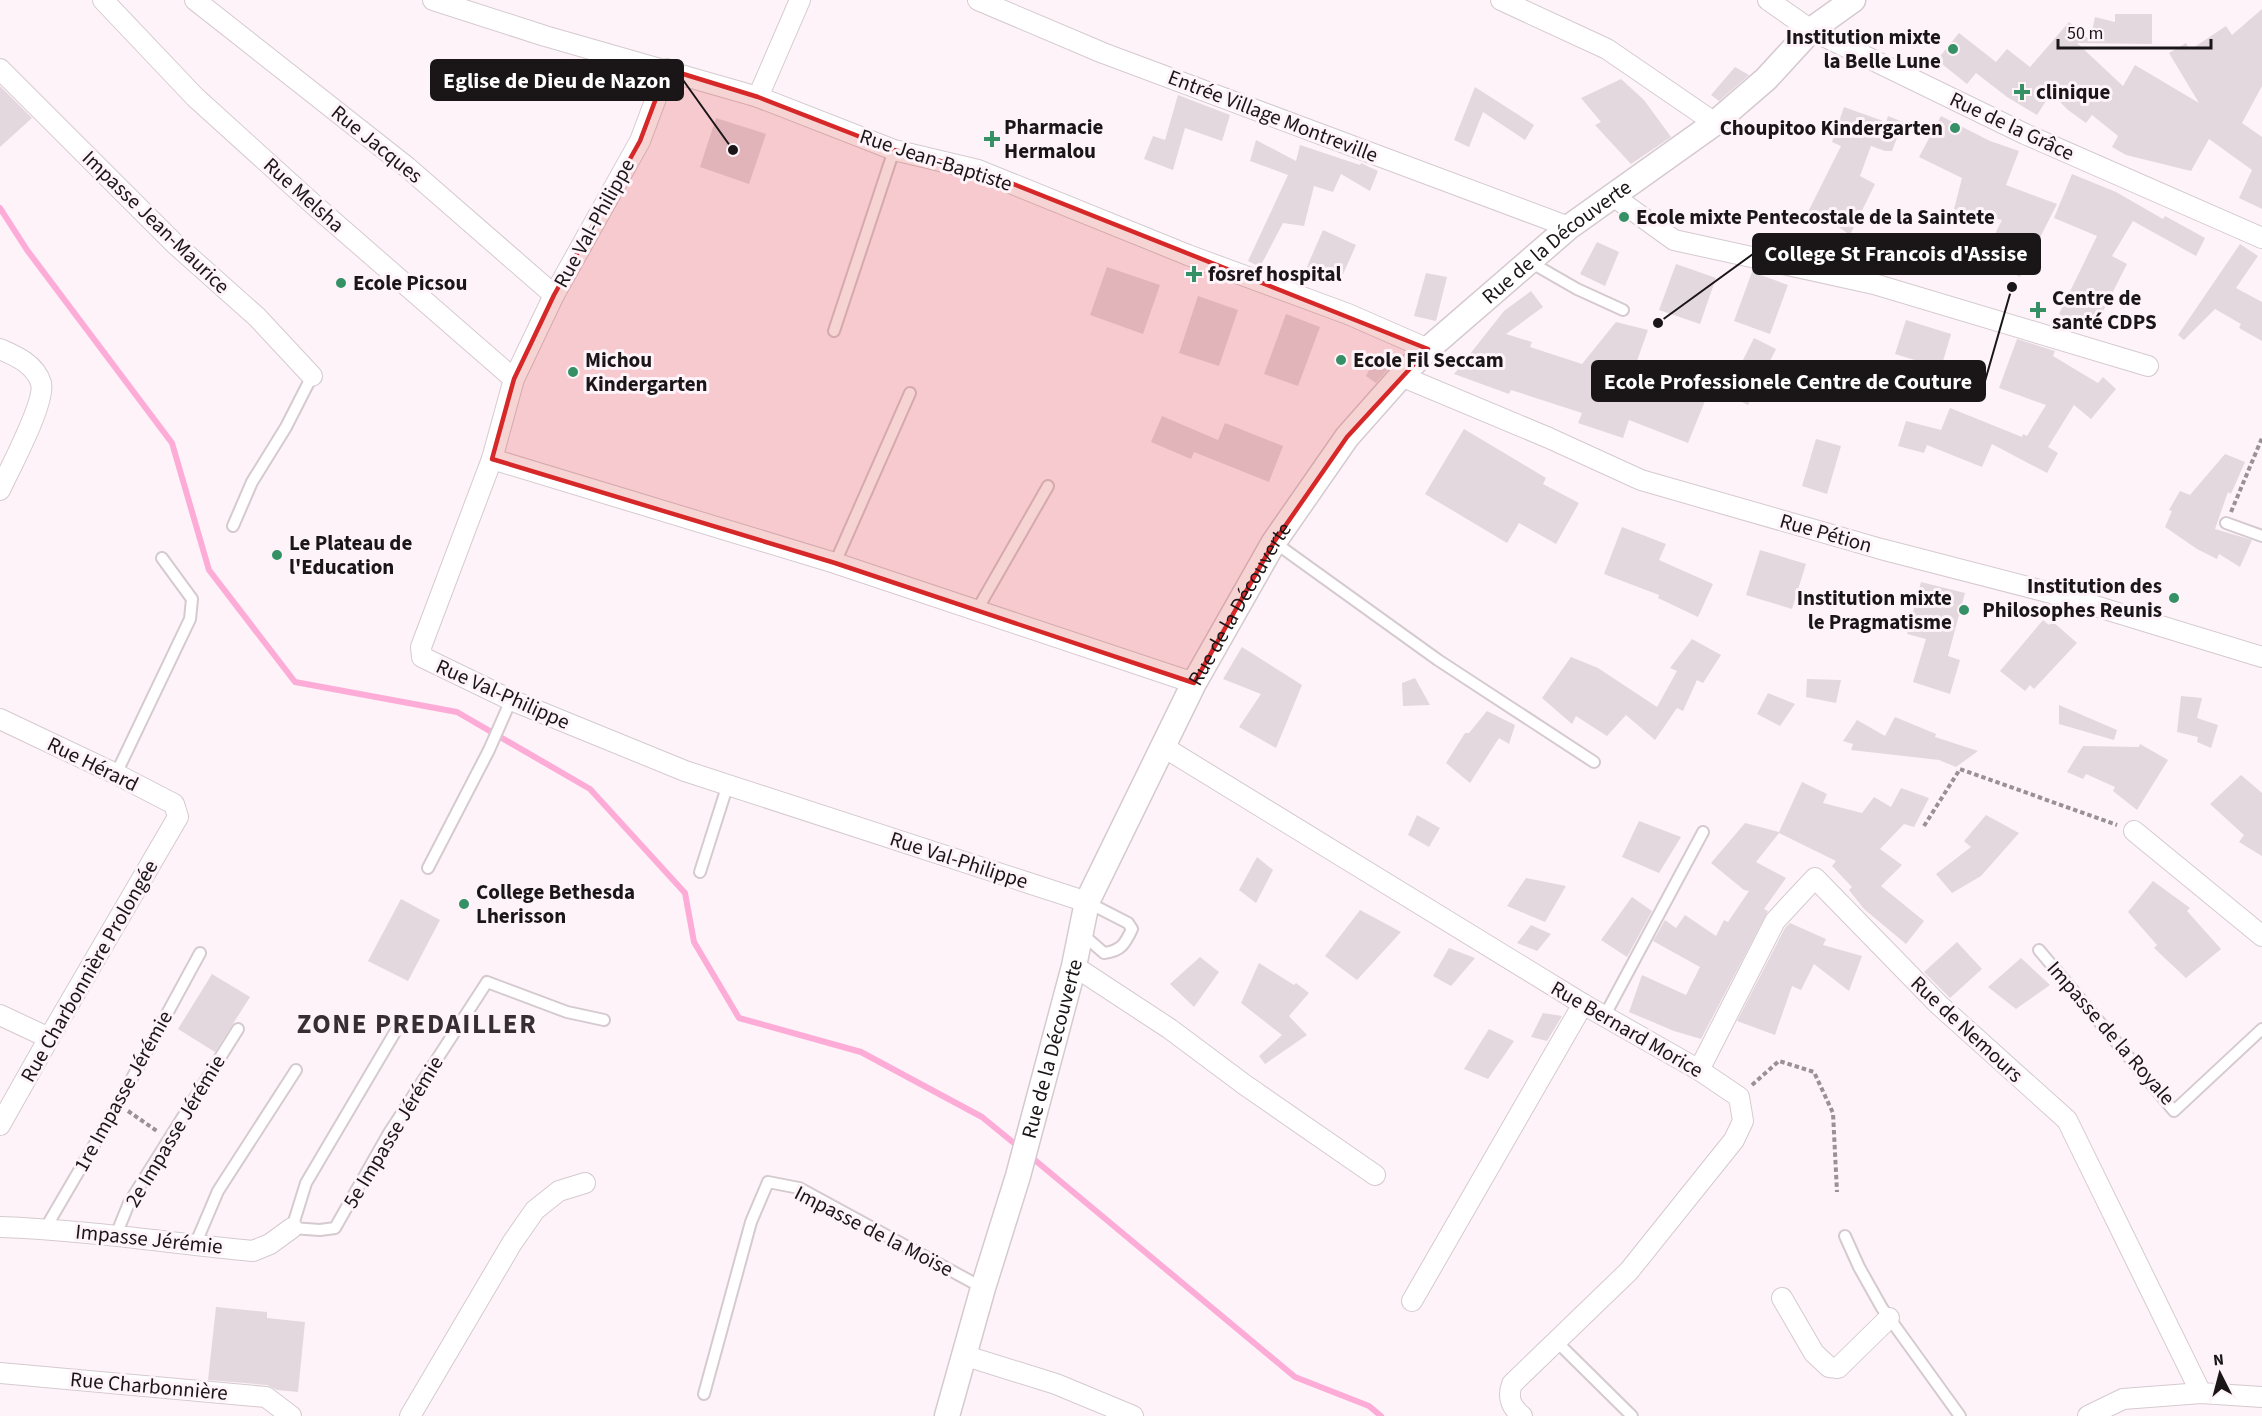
<svg xmlns="http://www.w3.org/2000/svg" width="2262" height="1416" viewBox="0 0 2262 1416" font-family="'Source Sans 3',sans-serif">
  <rect width="100%" height="100%" fill="#fef3f8"/>
  <g fill="none" stroke-linecap="round" stroke-linejoin="round">
    <!-- stream -->
    <g stroke="#fdacd8" stroke-width="6">
      <path d="M0,208l27,42 145,193 37,127 86,112 162,30 133,77 95,104 9,49 45,76 122,34 121,65 38,31"/>
      <path d="M1030,1156l265,221 74,29 12,10"/>
    </g>
  </g>
  <!-- building -->
  <g fill="#e3d8de">
    <path d="M2262,9v77l-20,37 20,14v72l-23,-11 13,-28 -43,-31 -18,32 -65,-16 -14,-8 6,-11 -26,-21 -6,8 -18,-13 -17,-17 -14,22 -30,-18 -31,-24 -9,11 -30,-24 22,-27 37,29 11,-13 23,18 39,-45 21,18 5,-23 20,5v-8h37v30l-75,-1 46,43 12,-21 64,38 -30,-50 17,-10 4,7 36,-24 6,9z"/>
    <path d="M1735,67l14,8 -30,26 -8,-6z"/>
    <path d="M1621,79l23,21 27,37 -40,27 -36,-39 6,-3 -20,-24z"/>
    <path d="M0,86l32,32 -32,29z"/>
    <path d="M1475,87l59,38 -9,15 -42,-28 -14,35 -15,-7z"/>
    <path d="M1178,95l52,20 -8,26 -37,-13 -12,42 -29,-11 9,-23 12,4z"/>
    <path d="M1844,107l42,15 2,-6 15,6 -11,29h-7l-14,-5 -11,30 15,8 -25,51 -27,-19 -5,9 -13,-7 36,-72 -9,-4z"/>
    <path d="M1941,116l49,25 29,10 -13,34 51,19 -37,73 -37,-19 19,-38 -48,-11 8,-31 -43,-21z"/>
    <path d="M716,118l50,16 -17,50 -49,-17z"/>
    <path d="M1256,140l40,21 4,-16 60,20 1,-2 17,8 -8,20 -29,-17 -8,18 -19,-6 -10,40 -21,-3 -23,44 -12,-6 40,-86 -38,-14z"/>
    <path d="M2072,174l44,18 47,27 2,-3 40,22 -9,18 -63,-35 -21,35 15,8 -34,67 -34,-17 38,-78 -43,-18z"/>
    <path d="M1323,230l33,15 -16,36 -34,-12z"/>
    <path d="M1597,242l22,10 -14,34 -25,-12z"/>
    <path d="M2240,244l18,12 -22,32 26,14v39l-23,-13 2,-4 -26,-15 -31,31 -6,-5z"/>
    <path d="M1676,264l40,14 -16,46 -41,-14z"/>
    <path d="M1107,267l53,18 -17,49 -53,-19z"/>
    <path d="M1752,272l36,13 -18,49 -36,-13z"/>
    <path d="M1426,273l21,4 -11,44 -22,-5z"/>
    <path d="M1531,291l12,16 -37,27 26,8 -2,5 52,17 34,-42 32,8 -15,42 72,29 -17,42 -59,-23 -6,18 -45,-15 4,-10 -71,-23 -2,4 -55,-20 50,-63z"/>
    <path d="M1198,296l40,14 -19,56 -40,-13z"/>
    <path d="M1286,314l34,13 -22,59 -34,-12z"/>
    <path d="M1906,320l45,14 -10,34 -46,-14z"/>
    <path d="M1754,338l22,11 -28,56 -22,-11z"/>
    <path d="M2017,339l38,12 -2,5 45,27 5,-6 13,12 -25,30 -17,-14 -26,42 10,6 -11,20 -55,-29 -10,23 -55,-22 -3,8 -26,-7 8,-25 35,9 9,-22 72,29 1,-3 4,2 19,-31 -47,-17z"/>
    <path d="M1375,358l15,9 -14,16 -10,-7z"/>
    <path d="M1162,416l56,24 7,-17 58,23 -14,36 -75,-30 -3,7 -40,-17z"/>
    <path d="M1464,429l82,49 -3,6 36,19 -23,41 -37,-21 -12,20 -82,-49z"/>
    <path d="M1816,439l25,7 -14,48 -25,-8z"/>
    <path d="M2225,454l20,8 -14,32 -3,-2 -13,37 37,11 -12,27 -21,-13 -2,5 -20,-10 -32,-22 7,-16 -3,-1 11,-19 10,4z"/>
    <path d="M1622,527l44,17 -7,16 54,24 -15,33 -40,-19 1,-3 -55,-21z"/>
    <path d="M1760,550l46,14 -14,45 -46,-14z"/>
    <path d="M1921,582l44,11 -17,63 12,4 -10,34 -37,-12 13,-43 -19,-5z"/>
    <path d="M2043,620l6,5 3,-4 25,22 -43,46 -4,-4 -5,6 -25,-20z"/>
    <path d="M1692,639l29,16 -18,28 -6,-3 -14,31 -6,-3 -22,32 -29,-25 -19,21 -31,-20 -4,8 -30,-26 29,-41 27,11 59,39 20,-36 -7,-3z"/>
    <path d="M1242,647l60,38 -26,63 -37,-21 22,-33 -38,-15z"/>
    <path d="M1415,678l15,27 -27,1 -1,-23z"/>
    <path d="M1807,679l34,1 -5,23 -30,-6z"/>
    <path d="M1768,693l27,11 -15,22 -23,-12z"/>
    <path d="M2181,696l21,2 -5,20 21,7 -7,23 -14,-6 1,-5 -21,-5z"/>
    <path d="M2059,705l58,25 -3,10 -55,-16z"/>
    <path d="M1487,711l28,14 -6,19 -10,-6 -29,45 -24,-20 19,-30h4z"/>
    <path d="M1895,717l41,17 -1,3 43,14 -22,16 -17,-7 -88,-10 2,-6 -10,-3 14,-21 28,16z"/>
    <path d="M2140,744l28,16 -31,50 -24,-19 2,-4 -29,-13 -3,5 -16,-7 16,-26 56,1z"/>
    <path d="M2241,775l21,18v63l-23,-14 5,-7 -34,-31z"/>
    <path d="M1802,782l25,12 -4,9 39,10 12,-16 17,10 10,-19 28,10 -15,29 -10,-3 -24,25 22,16 -21,21 43,35 -18,23 -42,-35 -15,-19 3,-3 -20,-21 4,-5 -57,-28 -23,29 30,16 -22,31 4,2 -67,128 -27,-8 -45,-19 13,-37 44,20 14,-28 -47,-26 12,-21 11,8 9,-13 31,21 8,-16 4,2 21,-31 -5,-1 -33,-27 34,-40 34,9z"/>
    <path d="M1417,815l23,13 -11,19 -21,-12z"/>
    <path d="M1986,815l33,18 -38,43 -29,17 -16,-19 35,-27 -7,-6z"/>
    <path d="M1639,821l42,16 -22,36 -37,-16z"/>
    <path d="M1257,857l16,13 -17,33 -17,-13z"/>
    <path d="M1526,878l40,8 -21,36 -38,-16z"/>
    <path d="M2153,881l37,27 -3,3 34,38 -35,29 -32,-30 3,-3 -29,-33z"/>
    <path d="M1632,897l20,14 -25,46 -26,-17z"/>
    <path d="M401,899l39,21 -32,61 -40,-20z"/>
    <path d="M1360,910l41,22 -44,48 -32,-24z"/>
    <path d="M1790,923l36,16 -3,6 39,11 -13,35 -35,-27 -13,26 -9,-4 -17,49 -38,-14 48,-93z"/>
    <path d="M1531,925l20,9 -14,17 -20,-8z"/>
    <path d="M1957,942l25,27 -32,29 -26,-26z"/>
    <path d="M1449,948l26,10 -24,28 -18,-10z"/>
    <path d="M1200,957l19,15 -25,35 -24,-23z"/>
    <path d="M2021,958l29,27 -34,24 -28,-22z"/>
    <path d="M1259,963l35,22 2,-2 13,10 -20,23 18,19 -42,29 -6,-8 23,-21 -41,-32z"/>
    <path d="M212,974l38,23 -35,55 -37,-23z"/>
    <path d="M1543,1013l19,3 -15,25 -16,-4z"/>
    <path d="M1489,1029l25,12 -26,38 -24,-10z"/>
    <path d="M216,1307l51,5v6l38,4 -7,70 -21,-2 -10,-5 -59,-5z"/>
  </g>
  <g fill="none" stroke-linecap="round" stroke-linejoin="round">
    <!-- service casing -->
    <g stroke="#d5cacf" stroke-width="14">
      <g id="service">
        <path d="M1530,262l47,27 46,21"/>
        <path d="M834,331l60,-181"/>
        <path d="M2226,523l36,13"/>
        <path d="M233,526l19,-44 34,-55 26,-51"/>
        <path d="M1274,542l164,118 156,102"/>
        <path d="M835,563l75,-170"/>
        <path d="M977,610l71,-124"/>
        <path d="M116,774l74,-155 2,-20 -30,-41"/>
        <path d="M428,868l61,-118 22,-50"/>
        <path d="M700,872l28,-88"/>
        <path d="M1081,933l23,20c17,-2 21,-9 28,-24l-4,-6 -41,-21"/>
        <path d="M2039,950l135,161 88,-82"/>
        <path d="M1605,1015l98,-183"/>
        <path d="M401,1022l-95,161 -14,45 28,2 15,-2 54,-95 98,-151 80,30 37,8"/>
        <path d="M45,1229l73,-125 82,-151"/>
        <path d="M116,1235l13,-32 109,-174"/>
        <path d="M1845,1236l14,31 23,41 78,108"/>
        <path d="M195,1245l23,-54 78,-121"/>
        <path d="M1556,1341l76,75"/>
        <path d="M704,1394l47,-172 17,-40 31,6 184,100"/>
      </g>
    </g>
    <!-- minor casing -->
    <g stroke="#d5cacf" stroke-width="22">
      <g id="minor">
        <path d="M103,0l92,97 118,107 201,175"/>
        <path d="M195,0l212,167 147,128"/>
        <path d="M433,0l112,36 213,61 136,53 84,20 210,85 160,59 80,35"/>
        <path d="M978,0l125,53 466,174"/>
        <path d="M1501,0l106,49 108,74"/>
        <path d="M1768,0l43,30 214,104 237,104"/>
        <path d="M0,69l175,175 82,73 55,59"/>
        <path d="M667,69l-27,72 -86,154 -40,84 -22,80 -71,188 1,10 89,43 174,71 402,131"/>
        <path d="M758,97l42,-97"/>
        <path d="M1613,196l61,44 200,44 274,82"/>
        <path d="M0,349c16,7 35,15 41,34 5,19 -32,87 -41,107"/>
        <path d="M1401,376l148,62 92,42 240,69 178,46 203,62"/>
        <path d="M492,459l343,104 359,120"/>
        <path d="M0,719l116,55 58,30 4,13 -129,221 -49,87"/>
        <path d="M1162,746l421,258 116,66 40,27 4,24 -9,19 -105,131 -117,113c-5,14 -1,23 10,32"/>
        <path d="M2134,831l128,105"/>
        <path d="M1074,966l96,63 75,56 130,90"/>
        <path d="M0,1015l49,23"/>
        <path d="M1699,1070l76,-149 40,-43 123,126 129,116 134,273"/>
        <path d="M0,1227c85,3 169,16 253,24l17,-7 22,-16"/>
        <path d="M1782,1298l32,55 15,14 9,1 51,-50"/>
        <path d="M1412,1301l171,-297"/>
        <path d="M963,1355l93,29 77,32"/>
        <path d="M0,1373l266,24 25,19"/>
        <path d="M410,1416l102,-173 23,-33 24,-19 26,-8"/>
        <path d="M2088,1416l35,-17 78,-6 61,4"/>
      </g>
    </g>
    <!-- tertiary casing -->
    <g stroke="#d5cacf" stroke-width="27">
      <g id="tertiary">
        <path id="s1" d="M947,1416l36,-128 35,-112 56,-210 13,-64 107,-219 80,-141 73,-105 54,-61 27,-27 141,-122 146,-104 51,-44 45,-49 42,-30"/>
      </g>
    </g>
    <!-- path -->
    <g stroke="#999195" stroke-width="4" stroke-dasharray="4.5 3" stroke-linecap="butt">
      <path d="M2231,512l31,-74"/>
      <path d="M1924,826l36,-57 157,56"/>
      <path d="M1752,1085l27,-24 35,11 19,41 4,79"/>
      <path d="M128,1111l29,20"/>
    </g>
    <!-- service -->
    <use href="#service" stroke="#fff" stroke-width="10"/>
    <!-- minor -->
    <use href="#minor" stroke="#fff" stroke-width="20"/>
    <!-- tertiary -->
    <use href="#tertiary" stroke="#fff" stroke-width="24"/>
  </g>
  <!-- marked area -->
  <path fill="#d62828" fill-opacity="0.2" stroke="#d62828" stroke-width="4.5" stroke-linejoin="round" d="M667,69l91,28 136,53 84,20 450,179 -81,88 -73,105 -80,141 -359,-120 -343,-104 22,-80 40,-84 86,-154z"/>
  <!-- markers -->
  <g fill="#359066" stroke="#fef3f8" stroke-width="2">
    <circle cx="1953" cy="49" r="6"/>
    <path d="M2019 83h6v6h6v6h-6v6h-6v-6h-6v-6h6z"/>
    <circle cx="1955" cy="128" r="6"/>
    <path d="M989 130h6v6h6v6h-6v6h-6v-6h-6v-6h6z"/>
    <circle cx="1624" cy="217" r="6"/>
    <path d="M1191 265h6v6h6v6h-6v6h-6v-6h-6v-6h6z"/>
    <circle cx="341" cy="283" r="6"/>
    <path d="M2035 301h6v6h6v6h-6v6h-6v-6h-6v-6h6z"/>
    <circle cx="1341" cy="360" r="6"/>
    <circle cx="573" cy="372" r="6"/>
    <circle cx="277" cy="555" r="6"/>
    <circle cx="2174" cy="598" r="6"/>
    <circle cx="1964" cy="610" r="6"/>
    <circle cx="464" cy="904" r="6"/>
  </g>
  <g text-anchor="middle" stroke-width="6" stroke-linejoin="round" paint-order="stroke">
    <!-- poi labels -->
    <g font-size="21" font-weight="bold" fill="#1a1618" stroke="#fef3f8" text-anchor="start">
      <text x="1941" y="44" text-anchor="end">Institution mixte<tspan x="1941" dy="24">la Belle Lune</tspan></text>
      <text x="2036" y="99">clinique</text>
      <text x="1004" y="134">Pharmacie<tspan x="1004" dy="24">Hermalou</tspan></text>
      <text x="1943" y="135" text-anchor="end">Choupitoo Kindergarten</text>
      <text x="1636" y="224">Ecole mixte Pentecostale de la Saintete</text>
      <text x="1208" y="281">fosref hospital</text>
      <text x="353" y="290">Ecole Picsou</text>
      <text x="2052" y="305">Centre de<tspan x="2052" dy="24">santé CDPS</tspan></text>
      <text x="585" y="367">Michou<tspan x="585" dy="24">Kindergarten</tspan></text>
      <text x="1353" y="367">Ecole Fil Seccam</text>
      <text x="289" y="550">Le Plateau de<tspan x="289" dy="24">l'Education</tspan></text>
      <text x="2162" y="593" text-anchor="end">Institution des<tspan x="2162" dy="24">Philosophes Reunis</tspan></text>
      <text x="1952" y="605" text-anchor="end">Institution mixte<tspan x="1952" dy="24">le Pragmatisme</tspan></text>
      <text x="476" y="899">College Bethesda<tspan x="476" dy="24">Lherisson</tspan></text>
    </g>
    <!-- street labels -->
    <g font-size="21" fill="#1a1618" stroke="#fef3f8">
      <text transform="translate(1273 116) rotate(21)" y="7">Entrée Village Montreville</text>
      <text transform="translate(2012 126) rotate(25)" y="7">Rue de la Grâce</text>
      <text transform="translate(377 144) rotate(39)" y="7">Rue Jacques</text>
      <text transform="translate(936 160) rotate(18)" y="7">Rue Jean-Baptiste</text>
      <text transform="translate(304 195) rotate(42)" y="7">Rue Melsha</text>
      <text transform="translate(156 222) rotate(44)" y="7">Impasse Jean-Maurice</text>
      <text transform="translate(594 223) rotate(-61)" y="7">Rue Val-Philippe</text>
      <text dy="7" stroke="none"><textPath href="#s1" startOffset="1354">Rue de la Découverte</textPath></text>
      <text transform="translate(1826 533) rotate(16)" y="7">Rue Pétion</text>
      <text dy="7" stroke="none"><textPath href="#s1" startOffset="868">Rue de la Découverte</textPath></text>
      <text transform="translate(503 694) rotate(24)" y="7">Rue Val-Philippe</text>
      <text transform="translate(93 764) rotate(26)" y="7">Rue Hérard</text>
      <text transform="translate(959 860) rotate(18)" y="7">Rue Val-Philippe</text>
      <text transform="translate(89 971) rotate(-60)" y="7">Rue Charbonnière Prolongée</text>
      <text transform="translate(1627 1029) rotate(30)" y="7">Rue Bernard Morice</text>
      <text transform="translate(1967 1029) rotate(43)" y="7">Rue de Nemours</text>
      <text transform="translate(2111 1033) rotate(49)" y="7">Impasse de la Royale</text>
      <text dy="7" stroke="none"><textPath href="#s1" startOffset="382">Rue de la Découverte</textPath></text>
      <text transform="translate(123 1091) rotate(-61)" y="7">1re Impasse Jérémie</text>
      <text transform="translate(175 1131) rotate(-59)" y="7">2e Impasse Jérémie</text>
      <text transform="translate(393 1132) rotate(-59)" y="7">5e Impasse Jérémie</text>
      <text transform="translate(874 1231) rotate(27)" y="7">Impasse de la Moïse</text>
      <text transform="translate(149 1239) rotate(6)" y="7">Impasse Jérémie</text>
      <text transform="translate(149 1386) rotate(5)" y="7">Rue Charbonnière</text>
    </g>
    <!-- district labels -->
    <g font-size="27" font-weight="bold" letter-spacing="1.5" fill="#362e32" stroke="#fef3f8">
      <text x="417" y="1033">ZONE PREDAILLER</text>
    </g>
  </g>
  <!-- callouts -->
  <path fill="none" stroke="#1a1618" stroke-width="2" d="M733 150L683 80M1658 323L1753 254M2012 287L1985 381"/>
  <g fill="#1a1618" stroke="#fef3f8" stroke-width="2">
    <circle cx="733" cy="150" r="6"/>
    <circle cx="1658" cy="323" r="6"/>
    <circle cx="2012" cy="287" r="6"/>
  </g>
  <g fill="#1a1618" stroke="#1a1618" stroke-width="2">
    <rect x="431" y="60" width="252" height="40" rx="6"/>
    <rect x="1753" y="234" width="287" height="40" rx="6"/>
    <rect x="1592" y="361" width="393" height="40" rx="6"/>
  </g>
  <g font-size="22" text-anchor="middle" font-weight="bold" fill="#fff">
    <text x="557" y="88">Eglise de Dieu de Nazon</text>
    <text x="1896" y="261">College St Francois d'Assise</text>
    <text x="1788" y="389">Ecole Professionele Centre de Couture</text>
  </g>
  <!-- north arrow -->
  <g transform="translate(2220 1374) rotate(354)" stroke="#fef3f8" stroke-width="4.5" paint-order="stroke">
  <path d="M0-4.5L10 22L0 15L-10 22Z" fill="#1a1618"/>
  <text y="-9" font-size="16" font-weight="bold" text-anchor="middle" fill="#1a1618">N</text>
  </g>
  <!-- scale -->
  <path d="M2058 39v9h153v-9" fill="none" stroke="#1a1618" stroke-width="3"/>
  <text x="2067" y="39" font-size="18" fill="#1a1618" stroke="#fef3f8" stroke-width="4.5" paint-order="stroke">50 m</text>
</svg>
